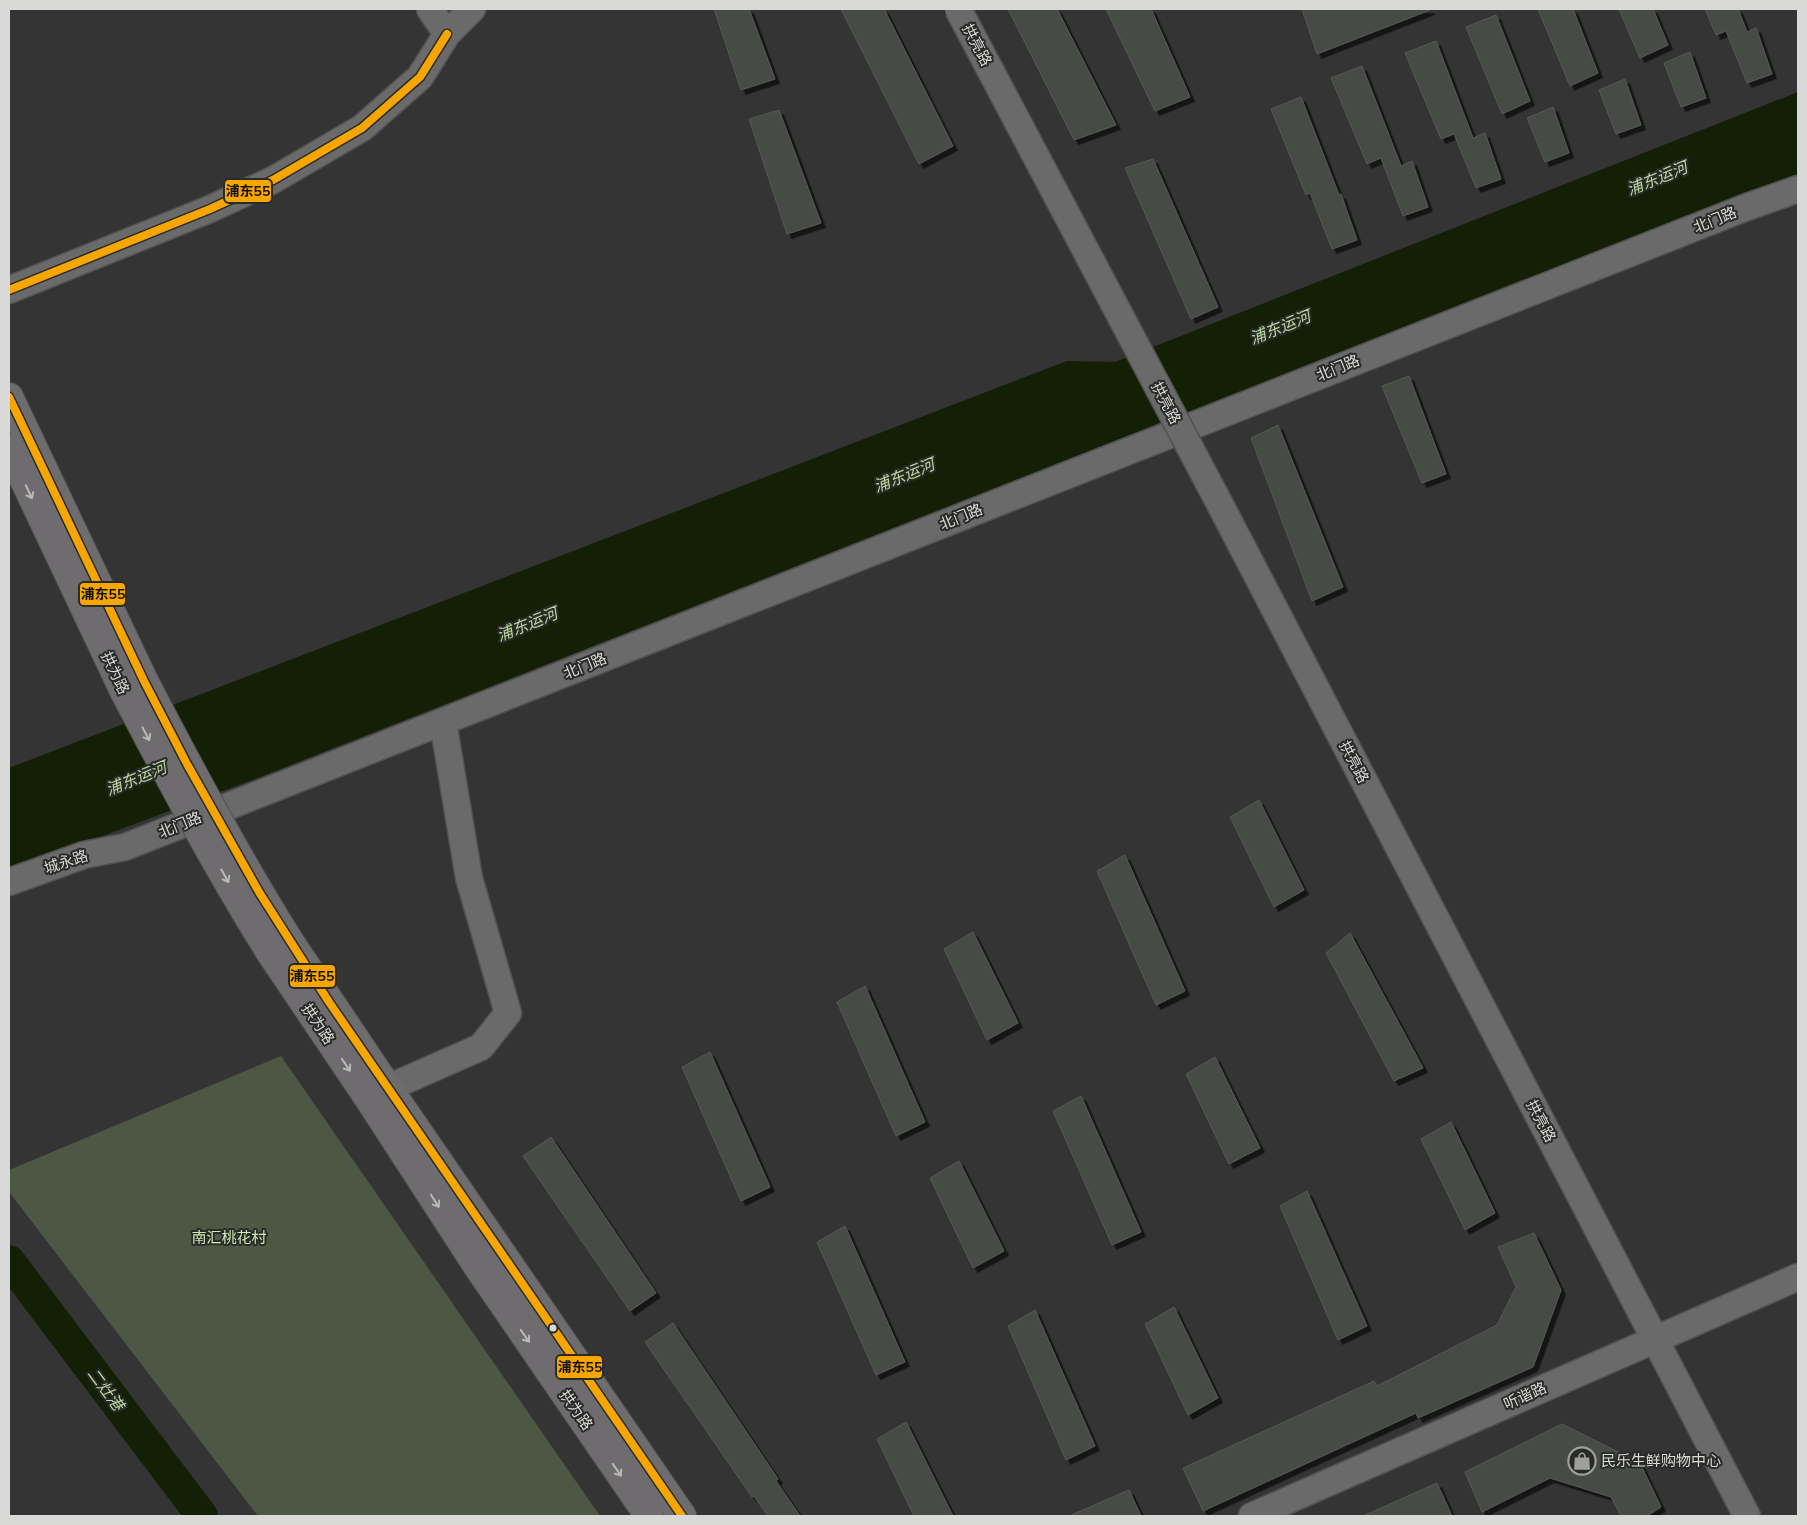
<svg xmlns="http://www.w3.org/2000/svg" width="1807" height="1525" viewBox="0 0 1807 1525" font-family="Mulish,'Noto Sans SC',sans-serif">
  <defs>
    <filter id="shadow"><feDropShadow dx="4.5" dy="4.5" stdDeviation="0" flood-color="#0009"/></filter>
  </defs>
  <rect width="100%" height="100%" fill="#333433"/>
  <!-- green -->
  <path fill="#4e5744" d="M281,1056l319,460h-342l-249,-324v-22z"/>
  <!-- water -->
  <path fill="#142006" d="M1798,92v83l-488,189 -1045,411 -256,96v-103l1058,-407 48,1z"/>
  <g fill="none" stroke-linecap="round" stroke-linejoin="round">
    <!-- river -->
    <path stroke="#142006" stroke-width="32" d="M9,1261l193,255"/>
  </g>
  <!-- building -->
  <g fill="#474b44" stroke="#575857" filter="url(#shadow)">
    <path d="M714,9h35l26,70 -34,11z"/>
    <path d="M841,9h43l69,137 -34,18z"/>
    <path d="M1008,9h49l59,116 -42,15z"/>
    <path d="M1106,9h45l39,88 -35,14z"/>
    <path d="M1302,9h127l1,1 -113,44z"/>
    <path d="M1538,9h35l25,64 -28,13z"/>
    <path d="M1619,9h34l15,36 -28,13z"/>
    <path d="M1705,9h33l9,23 9,-4 16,46 -25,9 -21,-52 -10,4z"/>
    <path d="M1496,15l34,86 -28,13 -36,-87z"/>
    <path d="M1436,41l37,97 12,-5 16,46 -25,9 -22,-54 -13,5 -36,-86z"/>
    <path d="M1690,52l16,46 -25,9 -17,-44z"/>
    <path d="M1362,66l39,100 11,-5 16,46 -25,9 -22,-58 -14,6 -36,-86z"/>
    <path d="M1625,79l16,46 -25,9 -17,-44z"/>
    <path d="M1301,97l38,98 2,-1 16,46 -25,9 -22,-56 -4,2 -35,-86z"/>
    <path d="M1553,107l16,46 -24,9 -18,-44z"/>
    <path d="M779,110l42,113 -34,11 -38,-115z"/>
    <path d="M1153,159l65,148 -27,12 -66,-151z"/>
    <path d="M1409,376l37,98 -24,9 -40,-97z"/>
    <path d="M1278,425l65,162 -31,14 -61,-163z"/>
    <path d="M1259,800l45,90 -30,17 -44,-90z"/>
    <path d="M1125,855l60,136 -29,14 -59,-134z"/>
    <path d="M973,932l45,91 -31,17 -43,-91z"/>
    <path d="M1350,933l73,135 -29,13 -68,-128z"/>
    <path d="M865,986l60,136 -29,14 -59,-134z"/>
    <path d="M710,1052l60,135 -29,14 -59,-134z"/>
    <path d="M1215,1057l45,91 -31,16 -43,-90z"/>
    <path d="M1081,1096l60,136 -29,13 -59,-134z"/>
    <path d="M1451,1122l44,91 -30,17 -44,-91z"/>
    <path d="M551,1137l105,156 -26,18 -107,-155z"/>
    <path d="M959,1161l45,90 -31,17 -43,-90z"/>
    <path d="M1307,1191l60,135 -29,14 -58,-134z"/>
    <path d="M845,1226l60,136 -29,13 -59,-133z"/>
    <path d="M1534,1233l27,57 -28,77 -115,51 -2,-5 -213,98 -20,-43 191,-87 3,5 120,-61 19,-38 -18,-40z"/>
    <path d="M1174,1307l44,91 -30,17 -43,-91z"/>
    <path d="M1035,1310l60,136 -29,14 -58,-134z"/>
    <path d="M673,1323l105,156 -2,2 24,35h-32l-14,-20 -2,1 -107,-155z"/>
    <path d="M906,1422l47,94h-39l-37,-77z"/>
    <path d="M1562,1424l78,39 21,44 -14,9h-26l-10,-19 -61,-19 -68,34 -17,-40z"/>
    <path d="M1437,1483l15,33h-89z"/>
    <path d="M1129,1490l12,26h-72z"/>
  </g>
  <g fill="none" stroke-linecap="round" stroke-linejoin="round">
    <!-- minor casing -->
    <g stroke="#515250" stroke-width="29">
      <g id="minor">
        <path d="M430,9l17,25"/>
        <path d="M9,290l201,-81 63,-29 89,-52 58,-51 27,-43 25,-25"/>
        <path d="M1223,510l524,1006"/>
        <path d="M9,882l75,-27 41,-8 1622,-640 51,-18"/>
        <path d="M370,1099l18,-11 93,-41 27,-34 -39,-135 -26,-156"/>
        <path d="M1252,1516l546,-239"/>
      </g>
    </g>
    <!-- major casing -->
    <g stroke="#515250" stroke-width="30">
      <g id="major">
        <path d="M9,397l135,284"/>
        <path d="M9,448l115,243"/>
        <path d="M290,942l98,146 294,428"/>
        <path d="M270,952l99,147 109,168 171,249"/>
      </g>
    </g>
    <!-- minor -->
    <use href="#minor" stroke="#696a69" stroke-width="26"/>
    <!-- major -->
    <use href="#major" stroke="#6f6c6f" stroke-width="28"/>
    <!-- minor-bridge casing -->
    <g stroke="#515250" stroke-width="29" stroke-linecap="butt">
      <path id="minor-bridge" d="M958,9l265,501"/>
    </g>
    <!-- major-bridge casing -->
    <g stroke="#515250" stroke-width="30" stroke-linecap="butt">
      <g id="major-bridge">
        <path d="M144,681c46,89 93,177 146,261"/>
        <path d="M124,691c46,88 93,176 146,261"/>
      </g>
    </g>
    <!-- minor-bridge -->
    <use href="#minor-bridge" stroke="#696a69" stroke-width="26"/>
    <!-- major-bridge -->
    <use href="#major-bridge" stroke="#6f6c6f" stroke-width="28"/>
    <!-- bus-1 casing -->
    <g stroke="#292b28" stroke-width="11">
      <g id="bus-1">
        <path d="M9,290l201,-81 63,-29 89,-52 58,-51 27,-43"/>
        <path d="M9,397l135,284 43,83 72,128 70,110 353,514"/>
      </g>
    </g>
    <!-- bus-1 -->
    <use href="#bus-1" stroke="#f7a600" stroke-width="8"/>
  </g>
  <!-- one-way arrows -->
  <defs><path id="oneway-shaft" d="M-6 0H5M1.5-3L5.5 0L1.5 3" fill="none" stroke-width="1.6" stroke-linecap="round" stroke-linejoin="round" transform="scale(1.25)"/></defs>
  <g stroke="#b9b9b8">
    <use href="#oneway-shaft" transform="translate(29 492) rotate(65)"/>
    <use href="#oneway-shaft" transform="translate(146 734) rotate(62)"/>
    <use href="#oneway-shaft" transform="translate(225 876) rotate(61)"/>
    <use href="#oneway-shaft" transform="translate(346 1065) rotate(56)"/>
    <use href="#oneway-shaft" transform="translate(435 1201) rotate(57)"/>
    <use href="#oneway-shaft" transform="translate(525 1336) rotate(55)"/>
    <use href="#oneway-shaft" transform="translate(617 1470) rotate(55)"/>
  </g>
  <!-- icons -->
  <defs>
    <g id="shop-ring" transform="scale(1.4375)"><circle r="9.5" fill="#292b28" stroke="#9fa09e" stroke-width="1.5"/><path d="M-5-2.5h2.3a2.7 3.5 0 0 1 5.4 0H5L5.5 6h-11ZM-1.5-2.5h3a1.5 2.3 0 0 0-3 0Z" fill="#9fa09e"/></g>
  </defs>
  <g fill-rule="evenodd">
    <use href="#shop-ring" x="1582" y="1461"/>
  </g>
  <!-- markers -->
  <circle fill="#d9dad8" stroke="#292b28" stroke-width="2" cx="553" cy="1328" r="4.5"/>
  <g text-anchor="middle" stroke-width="4" stroke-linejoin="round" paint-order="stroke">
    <!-- street labels -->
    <g font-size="15" fill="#d9dad8" stroke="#292b28">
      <text transform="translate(977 45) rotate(62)" y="5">拱亮路</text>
      <text transform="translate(1715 220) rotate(-22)" y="5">北门路</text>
      <text transform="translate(1338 368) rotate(-22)" y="5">北门路</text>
      <text transform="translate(1166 403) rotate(62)" y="5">拱亮路</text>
      <text transform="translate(961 517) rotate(-22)" y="5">北门路</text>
      <text transform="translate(585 666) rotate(-22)" y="5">北门路</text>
      <text transform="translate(115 673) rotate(64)" y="5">拱为路</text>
      <text transform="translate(1354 762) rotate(62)" y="5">拱亮路</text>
      <text transform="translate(180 825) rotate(-22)" y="5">北门路</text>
      <text transform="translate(66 862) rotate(-18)" y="5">城永路</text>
      <text transform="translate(318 1024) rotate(56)" y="5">拱为路</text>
      <text transform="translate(1541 1121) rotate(62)" y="5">拱亮路</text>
      <text transform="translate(1525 1396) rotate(-24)" y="5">听谐路</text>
      <text transform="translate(576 1410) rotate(55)" y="5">拱为路</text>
    </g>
    <!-- park labels -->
    <g font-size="15" fill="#cce8ae" stroke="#292b28">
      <text x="229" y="1243">南汇桃花村</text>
    </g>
    <!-- poi labels -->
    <g font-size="15" fill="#d9dad8" stroke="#292b28" text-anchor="start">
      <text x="1601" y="1466">民乐生鲜购物中心</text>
    </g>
    <!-- water labels -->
    <g font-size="16" font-style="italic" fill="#bbd79d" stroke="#292b28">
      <text transform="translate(1657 178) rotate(-22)" y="6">浦东运河</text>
      <text transform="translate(1280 327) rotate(-22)" y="6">浦东运河</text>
      <text transform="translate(904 475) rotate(-22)" y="6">浦东运河</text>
      <text transform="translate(527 624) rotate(-22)" y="6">浦东运河</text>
      <text transform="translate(136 778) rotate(-22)" y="6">浦东运河</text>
      <text transform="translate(106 1389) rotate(53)" y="6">二灶港</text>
    </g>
  </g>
  <g stroke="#292b28" stroke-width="2">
    <rect x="224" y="179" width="48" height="24" rx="5" fill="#f7a600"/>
    <rect x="79" y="582" width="47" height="24" rx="5" fill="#f7a600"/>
    <rect x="289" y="964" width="47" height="24" rx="5" fill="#f7a600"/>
    <rect x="556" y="1355" width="47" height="24" rx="5" fill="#f7a600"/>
  </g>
  <g font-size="14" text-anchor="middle" font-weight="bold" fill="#111">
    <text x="248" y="196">浦东55</text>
    <text x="103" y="599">浦东55</text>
    <text x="312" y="981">浦东55</text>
    <text x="580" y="1372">浦东55</text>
  </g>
  <!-- border -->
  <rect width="1807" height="1525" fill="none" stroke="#d9dad8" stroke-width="20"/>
</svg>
